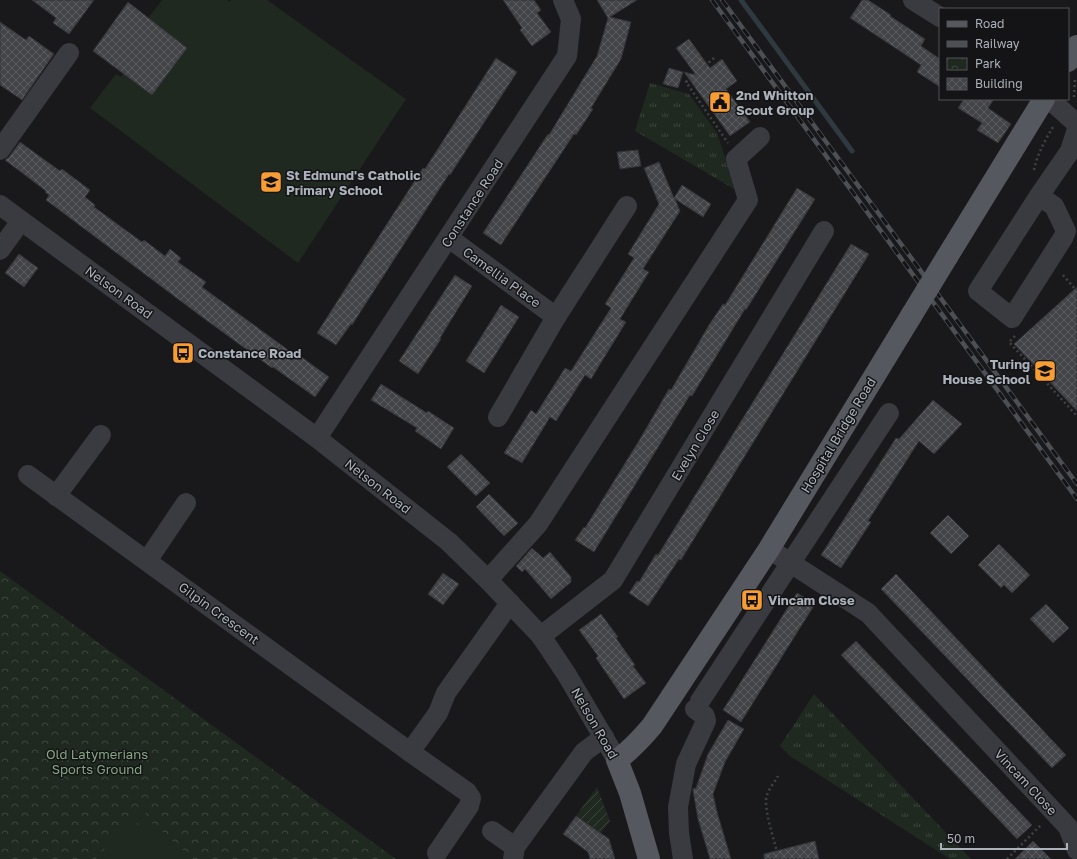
<svg xmlns="http://www.w3.org/2000/svg" width="1077" height="859" viewBox="0 0 1077 859" font-family="'Golos Text',sans-serif">
  <defs>
    <pattern id="grass-tufts" width="24" height="20" patternUnits="userSpaceOnUse"><rect width="24" height="20" fill="#202920"/><path d="M3 7l-1-3M5 7V3M7 7l1-3M15 17l-1-3M17 17v-4M19 17l1-3" fill="none" stroke="#3e463e"/></pattern>
    <pattern id="park-crowns" width="20" height="18" patternUnits="userSpaceOnUse"><rect width="20" height="18" fill="#202920"/><path d="M2 6a3 3 0 1 1 6 0M12 15a3 3 0 1 1 6 0" fill="none" stroke="#3e463e"/></pattern>
    <pattern id="garden-furrows" width="10" height="10" patternUnits="userSpaceOnUse"><rect width="10" height="10" fill="#202920"/><path d="M-1 1l2-2M0 10L10 0M9 11l2-2" fill="none" stroke="#3e463e"/></pattern>
    <pattern id="building-cross-hatch" width="8" height="8" patternUnits="userSpaceOnUse"><rect width="8" height="8" fill="#434448"/><path d="M0 0l8 8M0 8l8-8" fill="none" stroke="#5b5d60"/></pattern>
  </defs>
  <rect width="100%" height="100%" fill="#19191b"/>
  <!-- grass -->
  <g fill="url(#grass-tufts)">
    <path d="M650,83l39,11 28,39 19,57 -101,-59z"/>
    <path d="M814,694l157,165h-21l-160,-103 -10,-10z"/>
  </g>
  <!-- park -->
  <path fill="url(#park-crowns)" d="M0,571l396,288h-396z"/>
  <!-- garden -->
  <path fill="url(#garden-furrows)" d="M597,787l13,34 -9,12 -25,-17z"/>
  <!-- pitch -->
  <g fill="#202920">
    <path d="M162,0h65l3,2 1,-2h36l139,99 -108,164 -208,-155 26,-34 5,3 38,-51 -11,-8z"/>
    <path d="M144,803l6,5 -43,51h-11z"/>
    <path d="M145,817l48,42h-85z"/>
  </g>
  <g fill="none" stroke-linecap="round" stroke-linejoin="round">
    <!-- stream -->
    <path stroke="#2e3a40" stroke-width="5" d="M741,0l111,151"/>
  </g>
  <!-- building -->
  <g fill="url(#building-cross-hatch)" stroke="#333337">
    <path d="M32,0h62l-25,34 -16,-11 3,-5z"/>
    <path d="M503,0h31l7,10 -4,3 14,19 -19,14 -12,-16 2,-2z"/>
    <path d="M597,0h40l-27,17 21,5 -10,37 -30,49 2,1 -17,26 -2,-1 -73,111 -18,-12 65,-99 1,1 48,-79 11,-38z"/>
    <path d="M862,0h6l23,15 -1,1 35,23 -4,7 19,13v28l-23,-15 4,-7 -71,-47z"/>
    <path d="M128,2l59,46 -35,47 -59,-44z"/>
    <path d="M0,22l26,18 3,-4 25,18 -32,46 -22,-15z"/>
    <path d="M689,39l21,29 12,-9 15,22 -11,8 24,33 -20,14 -46,-64 12,3 -20,-27z"/>
    <path d="M496,58l21,14 -67,103 -1,-1 -97,151 -1,-1 -15,21 -19,-12 57,-89 49,-76 2,1z"/>
    <path d="M669,68l14,4 -5,16 -15,-4z"/>
    <path d="M964,99h30l-6,9 23,16 -13,19 -21,-13 5,-7 -24,-15z"/>
    <path d="M20,142l40,29 2,-2 28,21 -5,7 10,8 -1,2 48,35 2,-2 21,16 5,-7 11,9 -3,4 28,20 -4,5 93,68 1,-2 33,24 -14,20 -42,-30 -1,1 -70,-51 -156,-117 3,-5 -4,-3 1,-1 -41,-31 4,-3z"/>
    <path d="M638,150l3,16 -21,3 -3,-17z"/>
    <path d="M659,162l15,36 8,-13 29,19 -8,13 -28,-18 5,12 -37,58 6,3 -29,47 6,3 -35,57 -6,-4 -29,46 -6,-4 -28,46 -18,-10 27,-43 5,4 29,-46 6,3 40,-63 -6,-4 29,-46 -6,-4 31,-50 -15,-36z"/>
    <path d="M797,188l18,11 -69,111 -1,-1 -53,87 -2,-1 -96,157 -19,-12 9,-13 1,1 55,-89 29,-50 2,1 38,-65 14,-21 2,1z"/>
    <path d="M851,244l18,10 -188,306 -2,-1 -31,47 -19,-13 8,-12 2,1 17,-28 2,1z"/>
    <path d="M19,254l19,14 -14,19 -19,-14z"/>
    <path d="M455,275l17,11 -32,52 1,1 -23,35 -19,-13z"/>
    <path d="M1077,287v124l-63,-67z"/>
    <path d="M501,305l18,12 -35,56 -18,-12z"/>
    <path d="M381,384l46,29 1,-2 26,17 -13,21 -26,-18 2,-3 -46,-28z"/>
    <path d="M933,400l29,24 -28,30 -15,-13 -51,80 3,1 -30,46 -20,-13 75,-117 3,1z"/>
    <path d="M461,454l29,29 -14,13 -29,-29z"/>
    <path d="M489,494l29,29 -14,13 -28,-29z"/>
    <path d="M948,515l21,21 -18,18 -21,-21z"/>
    <path d="M999,544l31,31 -18,18 -8,-8 -3,3 -23,-23z"/>
    <path d="M532,548l11,10 7,-6 21,25v5l-20,17 -26,-30 -3,3 -6,-6z"/>
    <path d="M443,573l16,11 -16,21 -15,-11z"/>
    <path d="M896,574l170,181 -14,13 -171,-179z"/>
    <path d="M797,593l18,11 -74,118 -18,-12z"/>
    <path d="M1046,604l23,24 -16,15 -23,-24z"/>
    <path d="M601,614l17,23 -2,1 19,27 -2,1 13,17 -22,16 -28,-41 2,-2 -19,-26z"/>
    <path d="M856,641l176,184 -15,14 -176,-184z"/>
    <path d="M728,720l16,9 -19,33 -12,32 4,18 14,47h-21l-12,-40 -5,-28v-2l3,-1 12,-34z"/>
    <path d="M576,816l33,23 6,20h-25l-2,-7 -25,-18z"/>
    <path d="M815,841l4,18h-55v-5z"/>
    <path d="M1033,841l18,18h-36z"/>
  </g>
  <g fill="none" stroke-linecap="round" stroke-linejoin="round">
    <!-- path -->
    <g stroke="#3f4347" stroke-width="2.5" stroke-dasharray="2 3" stroke-linecap="butt">
      <path d="M714,58l-28,24 42,61"/>
      <path d="M1074,97l1,-19"/>
      <path d="M1034,170c3,-15 11,-30 19,-43"/>
      <path d="M1063,275l12,14"/>
      <path d="M1015,336l-6,6 68,74"/>
      <path d="M778,776c-4,7 -12,16 -12,25 0,16 9,42 13,58"/>
      <path d="M1007,859l34,-34"/>
    </g>
    <!-- minor -->
    <g stroke="#393b40" stroke-width="20">
      <path d="M913,0l27,17"/>
      <path d="M1049,99l28,25"/>
      <path d="M0,150l69,-97"/>
      <path d="M1039,196l15,10 12,25 -3,7 -51,80 -34,-27 61,-95 31,-45 7,-22"/>
      <path d="M0,205l317,233 132,104 39,38 53,56 26,39 50,85"/>
      <path d="M449,238l107,79"/>
      <path d="M0,250l21,-29"/>
      <path d="M498,417l58,-100 71,-111"/>
      <path d="M317,438l250,-382 4,-37 -8,-19"/>
      <path d="M28,475l382,277"/>
      <path d="M56,496l45,-61"/>
      <path d="M769,549l99,64 200,214 9,23"/>
      <path d="M147,561l39,-58"/>
      <path d="M488,580l50,-56 210,-324 -12,-41 24,-22"/>
      <path d="M541,636l72,-56 211,-349"/>
      <path d="M700,701l189,-288"/>
      <path d="M492,831l23,16"/>
      <path d="M437,853l32,-47 2,-8 -4,-6 -57,-40 28,-39 8,-20 64,-90"/>
      <path d="M513,859l2,-12 69,-95 20,-15"/>
      <path d="M683,859l-4,-26 -1,-26 8,-43 20,-43 -1,-5 -10,-7"/>
    </g>
    <!-- major -->
    <g stroke="#55595f" stroke-width="22">
      <path d="M1068,61l9,-15"/>
      <path d="M947,257l97,-158"/>
      <path d="M649,859l-19,-66 -13,-33c14,-10 24,-21 35,-34l117,-177 142,-233"/>
    </g>
    <!-- rail casing -->
    <g stroke="#4c5055" stroke-width="4.5">
      <g id="rail">
        <path d="M712,0l365,499"/>
        <path d="M722,0l355,484"/>
      </g>
    </g>
    <!-- rail -->
    <use href="#rail" stroke="#141416" stroke-width="3" stroke-dasharray="9" stroke-linecap="butt"/>
    <!-- major-bridge -->
    <path stroke="#55595f" stroke-width="22" d="M911,316l36,-59"/>
  </g>
  <!-- icons -->
  <defs>
    <g id="civic-square" transform="scale(1.15)"><rect x="-9" y="-9" width="18" height="18" rx="4" fill="#f89c34" stroke="#141416"/><path d="M-.6-6.5H3V-4.5H.6V-3L4-1V1h2V6H-6V1h2V-1L-.6-3ZM-1.2 2.5V6h2.4V2.5Z" fill="#111"/></g>
    <g id="school-square" transform="scale(1.15)"><rect x="-9" y="-9" width="18" height="18" rx="4" fill="#f89c34" stroke="#141416"/><path d="M0-5L7-2L0 1L-7-2ZM-4 1L0 2.5L4 1V4Q0 6-4 4Z" fill="#111"/></g>
    <g id="bus-square" transform="scale(1.15)"><rect x="-9" y="-9" width="18" height="18" rx="4" fill="#f89c34" stroke="#141416"/><path d="M-5-6H5V4H4V6H2V4H-2V6H-4V4H-5ZM-3.5-4V0h7V-4ZM-3.5 1.2v1.5H-2V1.2ZM2 1.2v1.5H3.5V1.2Z" fill="#111"/></g>
  </defs>
  <g fill-rule="evenodd">
    <use href="#civic-square" x="720" y="102"/>
    <use href="#school-square" x="271" y="182"/>
    <use href="#bus-square" x="183" y="353"/>
    <use href="#school-square" x="1045" y="371"/>
    <use href="#bus-square" x="752" y="600"/>
  </g>
  <g text-anchor="middle" stroke-width="3" stroke-linejoin="round" paint-order="stroke">
    <!-- poi labels -->
    <g font-size="13" font-weight="bold" fill="#abb2bb" stroke="#141416" text-anchor="start">
      <text x="736" y="100">2nd Whitton<tspan x="736" dy="15">Scout Group</tspan></text>
      <text x="286" y="180">St Edmund's Catholic<tspan x="286" dy="15">Primary School</tspan></text>
      <text x="198" y="358">Constance Road</text>
      <text x="1030" y="369" text-anchor="end">Turing<tspan x="1030" dy="15">House School</tspan></text>
      <text x="768" y="605">Vincam Close</text>
    </g>
    <!-- street labels -->
    <g font-size="13" fill="#abb2bb" stroke="#141416">
      <text transform="translate(472 203) rotate(-57)" y="5">Constance Road</text>
      <text transform="translate(502 277) rotate(36)" y="5">Camellia Place</text>
      <text transform="translate(119 292) rotate(36)" y="5">Nelson Road</text>
      <text transform="translate(838 435) rotate(-59)" y="5">Hospital Bridge Road</text>
      <text transform="translate(695 445) rotate(-59)" y="5">Evelyn Close</text>
      <text transform="translate(378 486) rotate(38)" y="5">Nelson Road</text>
      <text transform="translate(219 613) rotate(36)" y="5">Gilpin Crescent</text>
      <text transform="translate(595 723) rotate(60)" y="5">Nelson Road</text>
      <text transform="translate(1026 782) rotate(47)" y="5">Vincam Close</text>
    </g>
    <!-- park labels -->
    <g font-size="13" fill="#84a681" stroke="#141416">
      <text x="97" y="759">Old Latymerians<tspan x="97" dy="15">Sports Ground</tspan></text>
    </g>
  </g>
  <!-- legend -->
  <rect x="939" y="8" width="130" height="92" fill="#141416" stroke="#505358"/>
  <rect x="947" y="21" width="20" height="6" fill="#55595f" stroke="#505358"/>
  <text x="975" y="28" font-size="12" fill="#abb2bb">Road</text>
  <rect x="947" y="41" width="20" height="6" fill="#4c5055" stroke="#505358"/>
  <text x="975" y="48" font-size="12" fill="#abb2bb">Railway</text>
  <rect x="947" y="58" width="20" height="12" fill="url(#park-crowns)" stroke="#505358"/>
  <text x="975" y="68" font-size="12" fill="#abb2bb">Park</text>
  <rect x="947" y="78" width="20" height="12" fill="url(#building-cross-hatch)" stroke="#505358"/>
  <text x="975" y="88" font-size="12" fill="#abb2bb">Building</text>
  <!-- scale -->
  <path d="M941 843v6h126v-6" fill="none" stroke="#abb2bb" stroke-width="2"/>
  <text x="947" y="843" font-size="12" fill="#abb2bb" stroke="#141416" stroke-width="3" paint-order="stroke">50 m</text>
</svg>
